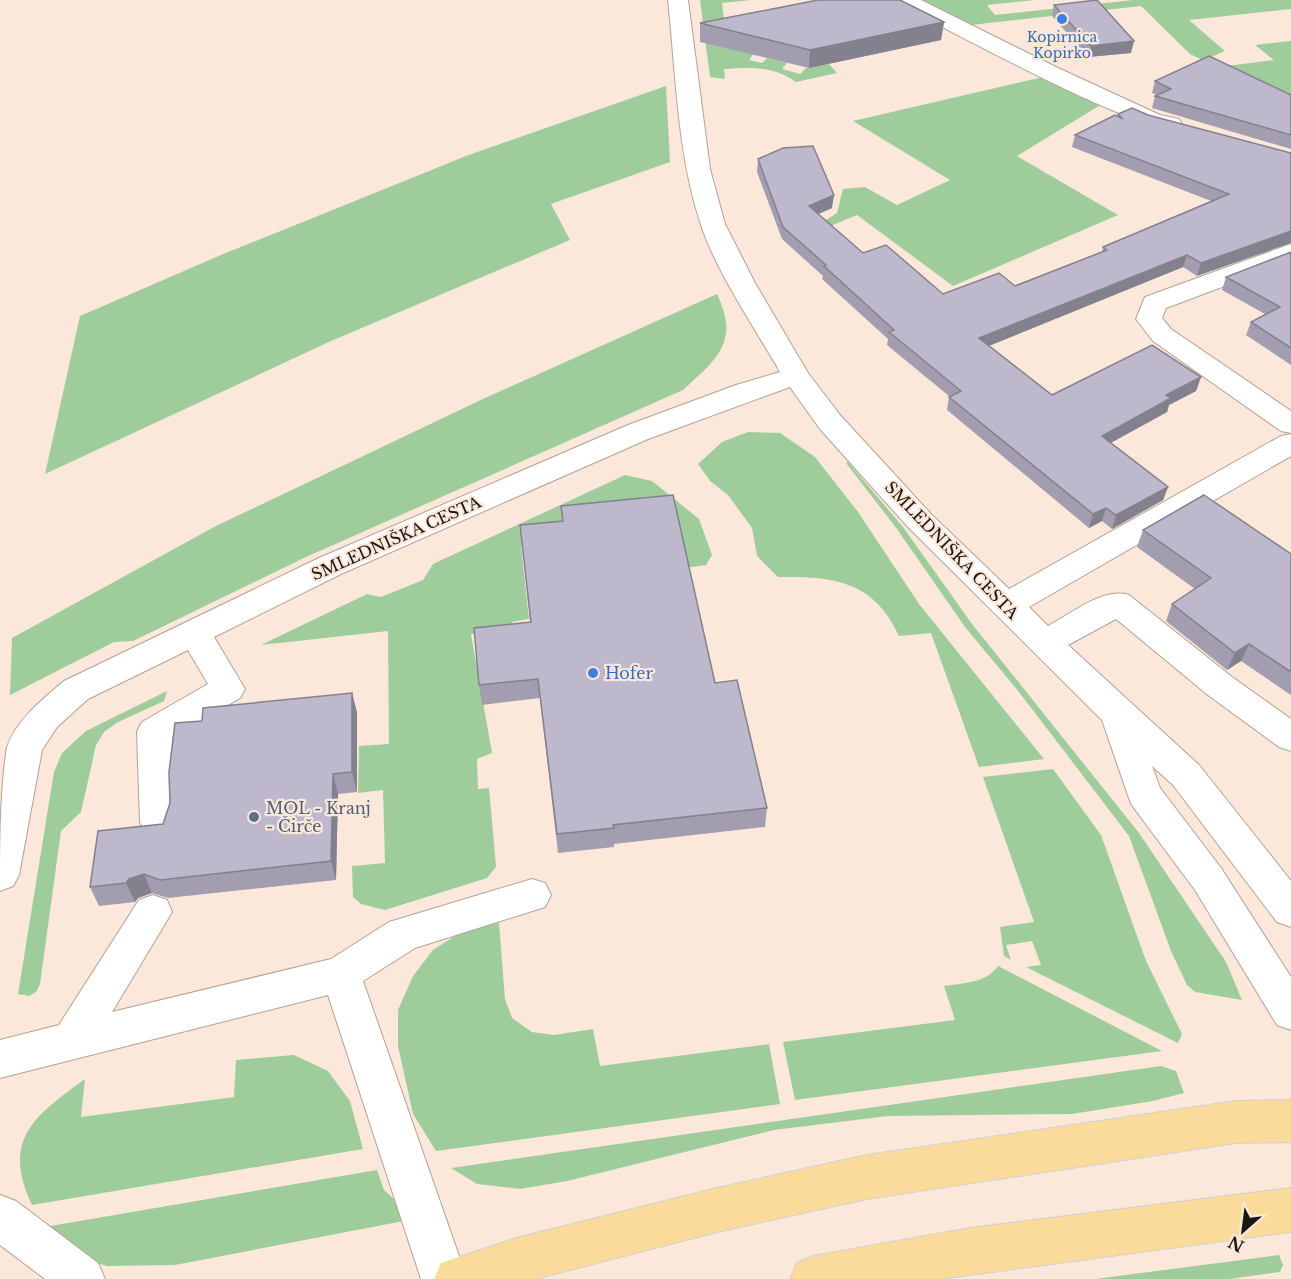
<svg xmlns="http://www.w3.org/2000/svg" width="1291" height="1279" viewBox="0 0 1291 1279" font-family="'Libre Baskerville',serif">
  <rect width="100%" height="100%" fill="#fbe8db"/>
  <!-- green -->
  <g fill="#9ecd9b">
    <path d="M700,0h51l-29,3 4,33 27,19 -4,5 13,3 5,-5 20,5 -5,6 18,5 6,-6 23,-4 8,9 -41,9c-23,-16 -45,-15 -72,-13l1,10 -15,-2z"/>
    <path d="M923,0h111l-47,5 8,10 138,-15h158v9l-102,11 36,31 -14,6 15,9 48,-6 -19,-15 36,-4v62l-101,-49 -49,-48 -170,19z"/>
    <path d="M1043,77l59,27 -85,52 101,59 -165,71 -96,-71 -70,29 50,-31 6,-24 22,-2 32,18 53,-25 -97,-59z"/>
    <path d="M666,86l4,76 -119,42 19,36 -239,101 -286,133 35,-158 141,-61 245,-99z"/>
    <path d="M717,294c23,48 0,65 -34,96l-377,167 -173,84 -19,1 -104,53 2,-57 202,-111 271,-129z"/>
    <path d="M748,432l32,1 35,24 43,55 61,92 125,155 -65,8 -48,-134 -32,3c-25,-55 -65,-60 -121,-59l-21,-21 -5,-28 -24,-33 -18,-14 -12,-17 24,-22z"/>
    <path d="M848,462l55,65 69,97 167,209 87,129 16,38 -47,-8 -8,-7 -16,-34 -42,-115 -110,-144 -54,-65 -68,-98 -51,-66z"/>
    <path d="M625,475l27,6 47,38 13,36 -6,10 -22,3 -163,-22 8,73 -17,3 2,7 -43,5 21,119 -15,6 1,30 11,-1 7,79 -9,11 -102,32 -24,-6 -8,-7 -1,-31 33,-3 -2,-73 -25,3 1,-47 30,-2 -1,-113 -127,14 106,-51 14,3 42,-17 10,-16z"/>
    <path d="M167,691l-3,10 -46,21 -14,10 -8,13 -15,67 -20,19 -21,153 -4,8 -7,4 -11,-2 36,-222 8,-19 24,-22z"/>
    <path d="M1053,769l48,66 45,126 36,73 -4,9 -152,-76 15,-2 -9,-24 -26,4 5,15 -7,-4 -4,-29 34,-5 -51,-145z"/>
    <path d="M499,923l6,76 7,19 20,14 22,3 39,-6 7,37 169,-22 11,60 -344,47 -23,-37 -15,-68v-36l15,-34 20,-26 33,-21z"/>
    <path d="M998,966l164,85 -367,49 -12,-58 172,-22 -11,-34c20,-3 42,-3 54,-20z"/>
    <path d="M294,1055l34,16 22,30 13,48 -331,56c-31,-65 2,-89 53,-126l-4,38 153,-20 2,-37z"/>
    <path d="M1161,1066l15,5 8,22 -31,8 -81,13 -184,2 -114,14 -207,51 -47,8 -43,-5 -26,-16z"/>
    <path d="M377,1170l7,20 23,21 2,9 -234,45 -68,1 -44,-13 -30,-24z"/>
    <path d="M1279,1255l4,10 -3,7 -51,7h-134z"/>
  </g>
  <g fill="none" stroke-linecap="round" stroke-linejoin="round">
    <!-- minor casing -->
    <g stroke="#b3a195" stroke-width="2">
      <g id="minor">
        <path d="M668,0h20l22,169 15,55 30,59 53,90 32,42 90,98 79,76 272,-153 10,-2v22l-262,151 19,19c23,-12 55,-39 81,-31l103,82 59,42v32l-12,-4 -71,-52 -92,-76 -48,26 131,120 92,116v46l-14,-5 -104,-137 -21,-19 8,22 61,80 70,109v53l-14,-5 -82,-135 -64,-86 -29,-84 -194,-193 -88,-98 -30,-42 -142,52 -307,135 -127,63 31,52 -5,9 -68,40 4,84 -5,11 -13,4 -13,-4 -5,-11 -3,-90 5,-10 66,-38 -20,-34 -100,49 -31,28 -15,23 -23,125 -6,11 -13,5c0,-46 0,-100 7,-144 10,-28 36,-48 57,-66l255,-123 309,-133 108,-40 44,-13c-25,-44 -65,-102 -80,-150 -23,-71 -24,-148 -32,-222z"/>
        <path d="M895,0h26l137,68 102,47 19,4 3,5 -3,5c-35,8 -237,-103 -281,-125z"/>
        <path d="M1291,244v17l-125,47 -4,10 9,11 120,82v22l-10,-2 -128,-90 -17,-22 9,-22z"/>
        <path d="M532,879l13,4 6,12 -6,12 -130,41 -52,33 104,298h-46l-93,-284 -328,83v-38l59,-15 80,-125 14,-5 14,5 5,12 -60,100 219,-53 58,-37z"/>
        <path d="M0,1195l16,6 82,62 7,16h-60l-45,-34z"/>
      </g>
    </g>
    <!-- major casing -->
    <g stroke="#d2d1d0" stroke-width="2">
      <g id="major">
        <path d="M1291,1100v42l-55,1 -369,56 -150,33 -182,47h-101l7,-16 75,-25 201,-50 150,-33 369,-54z"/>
        <path d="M1291,1188v44l-351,47h-150l7,-16 16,-7 157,-28z"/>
      </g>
    </g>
    <!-- minor -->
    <use href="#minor" fill="#fff" fill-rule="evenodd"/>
    <!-- major -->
    <use href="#major" fill="#fadb9b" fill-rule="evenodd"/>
  </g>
  <!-- wall -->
  <g fill="#a39eaf">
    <path d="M1054,5l77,48 -43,4 -36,-41z"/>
    <path d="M944,22l-3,18 -132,28 -109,-26v-19z"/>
    <path d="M1155,81l136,14v54l-139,-41 3,-12 2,-1 -5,-2z"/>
    <path d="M1118,114l30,1 143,38 -94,123 -14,-9 -194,79 63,49 149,-18 -5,14 -27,14 -2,7 -57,31 58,44 -5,13 -51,29 -10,-8 -13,7 -142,-118 2,-14 -62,-51 1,-6 -66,-60 1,-3 -41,-37 -25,-67 1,-13 74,49 -13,6 44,39 80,41 72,-8 87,-34 1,-5 108,-46 -139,-54 3,-12 42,-18z"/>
    <path d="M1291,252v113l-45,-30 5,-13 14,-8 -43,-24 4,-13z"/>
    <path d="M561,506l154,177 52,125 -2,19 -151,17v3l-56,6 -18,-155 -58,7 -3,-20 51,-63 -10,-97 42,-4z"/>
    <path d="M1143,530l148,24v141l-50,-34 -14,9 -61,-49 6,-17 23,-15 -58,-42z"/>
    <path d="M352,693l5,20v79l-19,2 -2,86 -168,18 -16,-5 -14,5 -3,4 -36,4 -9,-19 73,-63z"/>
  </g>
  <!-- shaded-wall -->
  <g fill="#84818e">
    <path d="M944,22l-3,18 -132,28 1,-18z"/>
    <path d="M1134,41l-3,12 -43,4 3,-11z"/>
    <path d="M834,195l-2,13 -24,10 1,-12z"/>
    <path d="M1291,231v12l-94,33 4,-13z"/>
    <path d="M1187,255l-4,12 -207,84 3,-13z"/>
    <path d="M1201,377l-5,14 -27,14 -2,7 -69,38 4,-14 64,-41z"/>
    <path d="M1168,487l-5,13 -51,29 4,-14z"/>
    <path d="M1106,508l-4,13 -13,7 4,-14z"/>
    <path d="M1249,644l-8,17 -14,9 8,-17z"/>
    <path d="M352,693l5,20v79l-5,-20z"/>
    <path d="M333,774l5,20 -2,86 -5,-19z"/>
    <path d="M144,874l8,19 -14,5 -3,4 -9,-19 3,-4z"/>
  </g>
  <!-- building -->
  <g fill="#bdb8cb" stroke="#84818e" stroke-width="1.5">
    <path d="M818,0h82l44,22 -134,28 -110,-27z"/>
    <path d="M1097,0l37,41 -43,5 -37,-41z"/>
    <path d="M1209,56l82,39v40l-136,-39 16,-7 -16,-8z"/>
    <path d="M1132,108l16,7 143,38v78l-90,32 -14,-8 -208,83 73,57 100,-50 49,32 -35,18 5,3 -69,38 66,51 -52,28 -10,-7 -13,6 -144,-117 12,-6 -72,-59 5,-2 -70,-64 2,-1 -43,-38 -25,-68 25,-11 30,-2 21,49 -25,11 54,47 23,-8 57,49 56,-21 16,13 92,-36 -4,-3 126,-53 -154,-59 40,-20 8,4 -5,-5z"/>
    <path d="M1291,252v96l-40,-26 29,-15 -54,-30z"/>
    <path d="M673,495l42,188 22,-3 30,128 -154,17 1,3 -57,6 -19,-155 -59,6 -5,-57 57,-6 -11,-97 43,-4 -2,-15z"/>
    <path d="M1204,495l87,59v118l-42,-28 -14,9 -63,-49 39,-26 -68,-48z"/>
    <path d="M352,693v79l-19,2 -2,87 -171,19 -16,-6 -15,5 -3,4 -36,4 8,-56 65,-7 7,-21 -1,-31 6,-49 27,-2 1,-13z"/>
  </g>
  <!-- markers -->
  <g fill="#3f7fe0" stroke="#fbe8db" stroke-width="2">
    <circle cx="1062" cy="19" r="6"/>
    <circle cx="593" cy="673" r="6"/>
  </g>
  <circle fill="#5c6f8a" stroke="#fbe8db" stroke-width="2" cx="254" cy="817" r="6"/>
  <g text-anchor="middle" stroke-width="4.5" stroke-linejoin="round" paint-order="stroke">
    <!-- far-shop labels -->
    <g font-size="14" fill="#366cbe" stroke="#fbe8db">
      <text x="1062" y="42">Kopirnica<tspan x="1062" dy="16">Kopirko</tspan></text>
    </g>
    <!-- street labels -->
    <g font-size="16" fill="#1d1712" stroke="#fbe8db">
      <text transform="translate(396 538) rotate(-24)" y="6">SMLEDNIŠKA CESTA</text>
      <text transform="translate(952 550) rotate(46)" y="6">SMLEDNIŠKA CESTA</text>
    </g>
    <!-- shop labels -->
    <g font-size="16" fill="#366cbe" stroke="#fbe8db" text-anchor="start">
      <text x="605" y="679">Hofer</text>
    </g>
    <!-- service labels -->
    <g font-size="16" fill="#4e5e75" stroke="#fbe8db" text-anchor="start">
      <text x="266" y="814">MOL - Kranj<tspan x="266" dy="18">- Čirče</tspan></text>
    </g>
  </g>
  <!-- north arrow -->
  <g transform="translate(1243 1231) rotate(208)" stroke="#fbe8db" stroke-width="4.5" paint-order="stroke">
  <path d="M0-4.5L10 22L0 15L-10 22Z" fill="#1d1712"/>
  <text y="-9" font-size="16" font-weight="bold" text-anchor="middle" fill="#1d1712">N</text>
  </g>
</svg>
